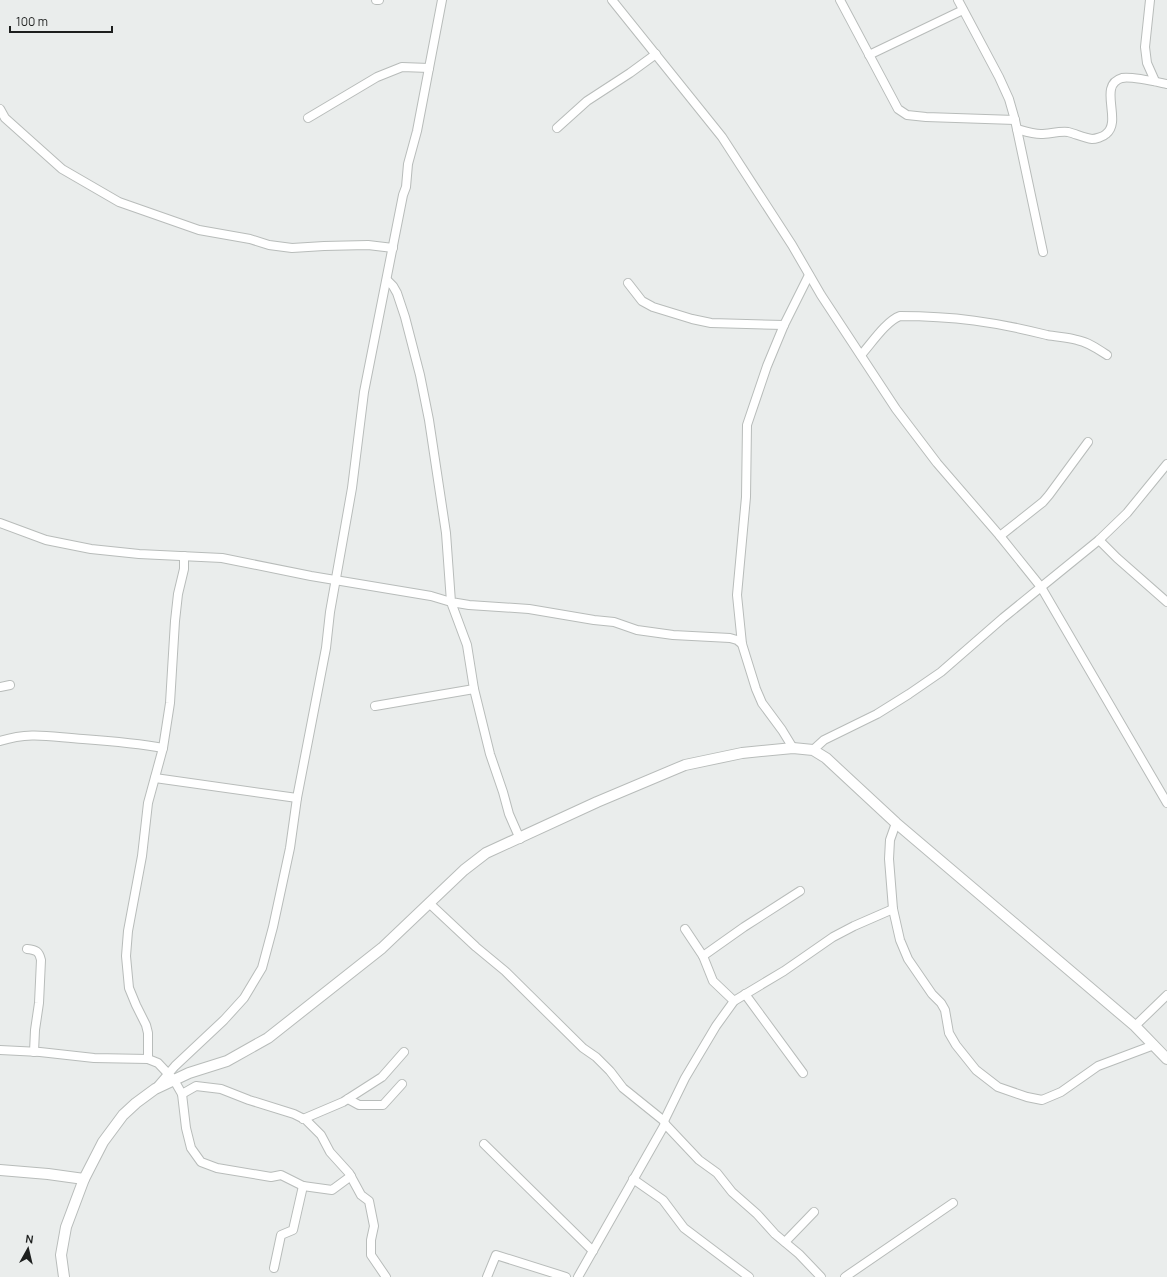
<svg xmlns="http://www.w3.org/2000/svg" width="1167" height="1277" viewBox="0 0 1167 1277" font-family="Manrope,sans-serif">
  <rect width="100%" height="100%" fill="#eaedec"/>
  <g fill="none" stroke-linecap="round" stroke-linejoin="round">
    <!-- minor casing -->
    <g stroke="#b8bcba" stroke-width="10">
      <g id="minor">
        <path d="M376,0h3"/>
        <path d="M612,0l110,137 70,108 29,50 75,114 41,54 63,73 41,51 126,216"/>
        <path d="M840,0l58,109 9,6 19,2 89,3"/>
        <path d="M958,0l41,77 10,22 6,21 28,132"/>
        <path d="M1150,0l-5,47 2,16 8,18"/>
        <path d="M869,55l94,-45"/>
        <path d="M0,109l5,9 57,51 57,33 80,28 51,9 19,6 23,3 32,-2 44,-1 25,3"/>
        <path d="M308,118l69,-41 25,-10 27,1"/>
        <path d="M557,128l30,-27 43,-28 26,-19"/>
        <path d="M1017,129c7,2 16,5 24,5 8,0 18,-3 27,-2 8,2 16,6 24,7 3,0 11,-2 14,-5 17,-13 -9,-49 16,-56 9,-2 35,4 45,6"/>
        <path d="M387,280l6,6 4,7 8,24 15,58 9,45 17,113 5,69 18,3 60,4 65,11 20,2 23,8 36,5 57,3 7,2 5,4"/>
        <path d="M628,283l14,18 11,6 39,12 19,4 73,2"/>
        <path d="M861,355c10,-11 25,-34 39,-39 53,0 96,6 147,19 10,2 20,2 30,5 11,2 21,9 30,15"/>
        <path d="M0,523l46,17 45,9 48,5 83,4 89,18 120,20 20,6 16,43 7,44 16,65 13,38 6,22 11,25"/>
        <path d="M1000,536l43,-34 6,-7 39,-53"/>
        <path d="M1099,540l18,18 50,44"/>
        <path d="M0,687l10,-2"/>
        <path d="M375,706l99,-17"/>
        <path d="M0,741c31,-10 51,-4 83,-2 27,2 53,4 80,9"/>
        <path d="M793,748l-11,-18 -20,-27 -6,-14 -14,-45 -5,-49 9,-98 1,-72 20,-59 17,-41 25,-50"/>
        <path d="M813,750l11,-10 53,-26 32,-20 32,-22 62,-54 96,-78 28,-27 40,-49"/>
        <path d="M155,778l142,20"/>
        <path d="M896,823l-6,17 -1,19 4,50 7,31 8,19 24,35 9,9 4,7 4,23 7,12 20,25 22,17 29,10 15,3 19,-8 37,-26 56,-21"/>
        <path d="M429,903l47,44 29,24 78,77 13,9 14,14 13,17 41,33 1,3 34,36 18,13 15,19 25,22 18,20 24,20 22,23"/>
        <path d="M685,929l18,27 10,25 21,20"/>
        <path d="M27,949c9,1 12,2 14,11l-2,43 -4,27 -1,22"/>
        <path d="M703,956l41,-29 56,-36"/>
        <path d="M745,994l58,79"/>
        <path d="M1135,1026l32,-31"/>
        <path d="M0,1050l40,2 54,6 54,1 10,4 16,17 8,14 4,34 5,20 10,14 16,6 54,9 10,-2 22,11 29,4 19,-14"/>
        <path d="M148,1059v-26l-2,-8 -10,-20 -7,-17 -3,-32 2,-25 14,-75 6,-53 15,-55 7,-45 5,-82 3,-27 6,-25v-13"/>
        <path d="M157,1087l18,-21 49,-46 20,-22 18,-30 11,-41 17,-79 7,-50 29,-150 4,-36 22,-124 12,-96 39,-197 3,-8 2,-23 9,-33 25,-131"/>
        <path d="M182,1094l14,-8 25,3 28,11 45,14 12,6 15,15 9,17 19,21 12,22 8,6 5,25 -3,14v15l15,22"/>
        <path d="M348,1099l11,6h24l19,-21"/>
        <path d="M303,1119l40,-17 39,-25 22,-25"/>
        <path d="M664,1121l21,-43 31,-52 18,-25 50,-30 49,-34 21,-11 39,-17"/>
        <path d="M484,1144l109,107"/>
        <path d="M633,1179l30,21 21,28 65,49"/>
        <path d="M785,1242l29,-30"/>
        <path d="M274,1268l7,-33 12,-5 10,-44"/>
        <path d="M487,1277l9,-22 70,22"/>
        <path d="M578,1277l87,-153"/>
        <path d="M845,1277l108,-74"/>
      </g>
    </g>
    <!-- tertiary casing -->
    <g stroke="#b8bcba" stroke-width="12">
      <g id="tertiary">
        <path d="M0,1170l48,4 36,5"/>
        <path d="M64,1277l-3,-22 5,-28 18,-48 19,-37 20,-27 13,-12 19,-14 34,-16 38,-12 41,-23 114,-90 82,-78 22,-17 111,-51 88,-37 57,-12 51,-5 20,2 13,8 70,65 239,203 32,33"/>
      </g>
    </g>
    <!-- minor -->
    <use href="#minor" stroke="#fff" stroke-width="8"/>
    <!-- tertiary -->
    <use href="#tertiary" stroke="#fff" stroke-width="10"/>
  </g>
  <!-- north arrow -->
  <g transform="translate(28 1249) rotate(8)" stroke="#eaedec" stroke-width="3" paint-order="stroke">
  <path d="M0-3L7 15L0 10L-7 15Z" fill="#1d1f1e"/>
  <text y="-6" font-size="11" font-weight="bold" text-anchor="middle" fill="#1d1f1e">N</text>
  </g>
  <!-- scale -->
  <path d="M10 26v6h102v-6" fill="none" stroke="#1d1f1e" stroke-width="2"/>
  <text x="16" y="26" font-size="12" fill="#1d1f1e" stroke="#eaedec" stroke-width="3" paint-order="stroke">100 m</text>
</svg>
